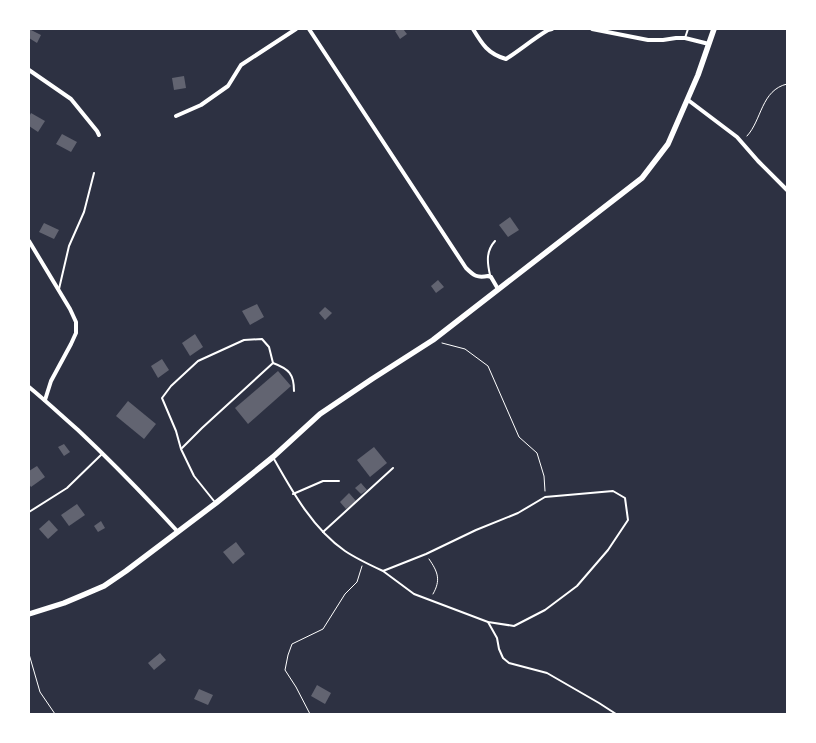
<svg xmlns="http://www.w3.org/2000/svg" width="816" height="743" viewBox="0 0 816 743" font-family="Ubuntu,sans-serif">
  <rect width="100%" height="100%" fill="#2d3142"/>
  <!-- building -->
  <g fill="#626471">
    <path d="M29,29l12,6 -4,8 -8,-5z"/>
    <path d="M398,29h5l4,5 -7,5 -5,-8z"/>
    <path d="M184,76l2,12 -12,2 -2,-12z"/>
    <path d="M31,113l14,8 -7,11 -9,-6v-9z"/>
    <path d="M62,134l15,8 -6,10 -15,-8z"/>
    <path d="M510,217l9,13 -11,7 -9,-12z"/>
    <path d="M44,223l15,7 -5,9 -15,-7z"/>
    <path d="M438,280l6,7 -8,6 -5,-7z"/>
    <path d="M257,304l7,13 -14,8 -8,-14z"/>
    <path d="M325,307l7,6 -7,7 -6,-7z"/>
    <path d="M195,334l8,13 -13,9 -8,-13z"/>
    <path d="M162,359l7,11 -11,8 -7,-12z"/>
    <path d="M278,371l13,15 -43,38 -13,-16z"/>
    <path d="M128,401l28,23 -12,15 -28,-23z"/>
    <path d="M64,444l6,8 -6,4 -6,-9z"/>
    <path d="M374,447l13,16 -17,14 -13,-17z"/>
    <path d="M37,466l8,11 -14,10 -2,-3v-13z"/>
    <path d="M361,483l6,7 -6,4 -6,-6z"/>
    <path d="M349,493l7,8 -10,8 -6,-7z"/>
    <path d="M77,504l8,11 -16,11 -8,-11z"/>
    <path d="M49,520l9,10 -10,9 -9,-10z"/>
    <path d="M101,521l4,7 -7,4 -4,-6z"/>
    <path d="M236,542l9,12 -12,10 -10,-12z"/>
    <path d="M160,653l6,7 -12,10 -6,-7z"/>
    <path d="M317,685l14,8 -6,11 -14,-8z"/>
    <path d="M199,689l14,6 -5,10 -14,-6z"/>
  </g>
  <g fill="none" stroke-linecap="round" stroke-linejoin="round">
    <!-- path -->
    <g stroke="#fff" stroke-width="1">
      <path d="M747,136c15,-16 14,-46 40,-52"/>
      <path d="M442,343l23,6 23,17 31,71 18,16 7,23 1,15"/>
      <path d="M429,559c9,13 12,21 4,35"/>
      <path d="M29,654l11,38 15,22"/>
      <path d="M310,714l-14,-27 -11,-17 3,-15 4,-11 31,-15 22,-35 12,-12 5,-16"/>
    </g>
    <!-- service -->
    <g stroke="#fff" stroke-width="2">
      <path d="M685,38l3,-9"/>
      <path d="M490,275c-3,-13 -4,-24 5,-34"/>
      <path d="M59,289l10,-43 15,-34 10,-39"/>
      <path d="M182,448l20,-20 71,-65"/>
      <path d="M274,459c18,32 39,70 71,92 12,8 25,14 38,20l43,-17 50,-24 42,-17 27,-16 68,-6 12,7 3,22 -20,30 -31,36 -32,24 -31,16 -26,-4 -74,-28 -31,-23"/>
      <path d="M293,494l30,-13h16"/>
      <path d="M214,501l-20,-25 -13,-27 -5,-18 -14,-33 9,-12 27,-25 46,-21 18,-1 7,8 4,16c16,6 21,11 21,28"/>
      <path d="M29,512l38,-24 36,-35"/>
      <path d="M323,532l70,-64"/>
      <path d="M488,622l9,16 2,11 4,9 6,5 38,10 52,30 17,11"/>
    </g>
    <!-- minor -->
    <g stroke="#fff" stroke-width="4">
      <path d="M309,29l157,239c8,8 11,10 22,8l3,1 7,12"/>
      <path d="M473,29c9,15 15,25 33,30 14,-9 27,-20 42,-29l4,-1"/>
      <path d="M592,29l56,11h15l13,-2h9l24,6"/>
      <path d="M29,70l42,29 26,32 2,4"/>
      <path d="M688,100l49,37 21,24 29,29"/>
      <path d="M176,116l25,-11 27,-19 13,-21 55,-36"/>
      <path d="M29,241l41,68 6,13v11l-5,11 -20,37 -6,19"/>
      <path d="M29,387c17,14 33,29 49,43 35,33 68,67 100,102"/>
    </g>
    <!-- secondary -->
    <path stroke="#fff" stroke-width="5.5" d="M29,614l35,-11 19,-8 21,-9 22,-15 90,-68 57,-46 47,-43 52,-35 61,-39 209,-162 26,-34 30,-69 16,-46"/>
  </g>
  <!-- border -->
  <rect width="816" height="743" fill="none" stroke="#ffffff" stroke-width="60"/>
</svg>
